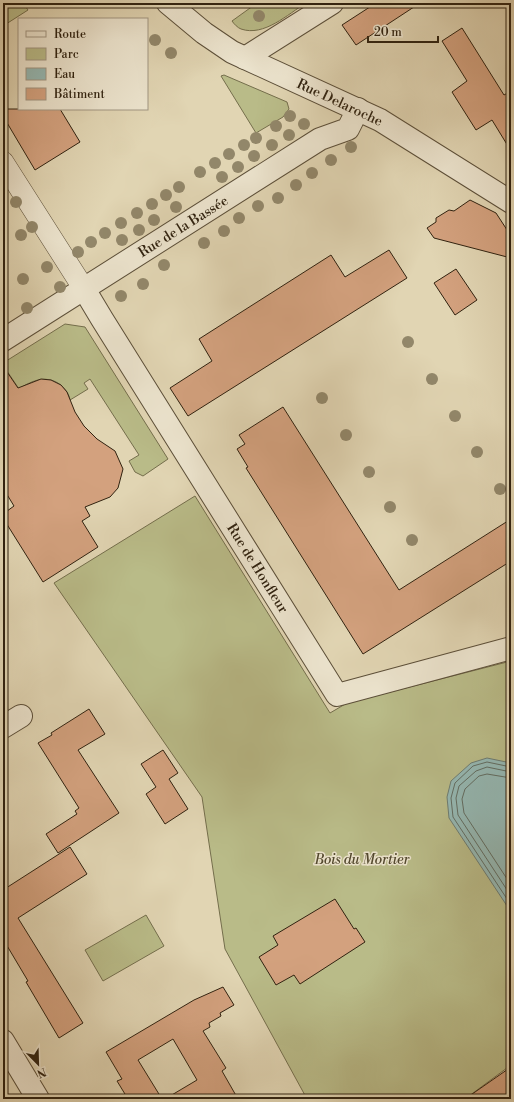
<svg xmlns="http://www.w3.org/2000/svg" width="514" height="1102" viewBox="0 0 514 1102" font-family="'Libre Bodoni',serif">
  <rect width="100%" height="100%" fill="#e1d5b3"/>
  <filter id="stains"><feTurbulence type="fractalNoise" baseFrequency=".005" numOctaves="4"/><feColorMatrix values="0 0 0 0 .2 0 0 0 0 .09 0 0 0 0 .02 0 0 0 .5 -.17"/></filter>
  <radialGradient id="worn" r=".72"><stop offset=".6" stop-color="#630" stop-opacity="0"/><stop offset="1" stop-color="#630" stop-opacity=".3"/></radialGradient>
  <!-- green -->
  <g fill="#b9bb88" stroke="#746e4c">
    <path d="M12,3h11l5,7 -25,16v-17z"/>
    <path d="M257,3h49c-18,11 -42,34 -65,26 -3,-1 -7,-5 -9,-8z"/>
    <path d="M224,75l63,27 2,7 -6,8 -27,16 -35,-57z"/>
    <path d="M65,324l20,3 83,132 -25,17 -8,-4 -6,-11 10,-6 -49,-76 -6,4 4,6 -18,11c-1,-6 -4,-10 -8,-14 -14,-12 -30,-6 -43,3l-16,-24v-2z"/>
    <path d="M195,496l135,217 17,-10 164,-42v404l-46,34h-158l-82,-150 -23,-152 -148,-214z"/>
    <path d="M146,915l18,31 -61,35 -18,-31z"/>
  </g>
  <!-- water -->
  <path fill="#95b8b3" stroke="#6d7c72" d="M487,758l24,5v149l-62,-94 -2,-21 4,-16 20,-18z"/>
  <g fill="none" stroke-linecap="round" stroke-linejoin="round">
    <!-- shore -->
    <g stroke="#626d62" stroke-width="1">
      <path d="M511,767l-24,-5 -14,4 -18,17 -4,15 2,19 58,88"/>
      <path d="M511,772l-24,-5 -11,4 -17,15 -3,12 2,17 53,81"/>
      <path d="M511,778l-24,-4 -8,2 -14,13 -3,10 2,14 47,72"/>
    </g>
  </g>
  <!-- building -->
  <g fill="#d3a17e" stroke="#302210">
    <path d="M376,3h44l-64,42 -14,-20z"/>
    <path d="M462,28l42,67 7,-4v60l-19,-31 -16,10 -24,-38 15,-11 -25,-40z"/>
    <path d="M3,109h57l20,33 -45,28 -32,-54z"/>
    <path d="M470,200l26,13 15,23v22l-77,-20 -7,-10 9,-6v-4l13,-8 5,1z"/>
    <path d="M389,250l18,28 -219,138 -18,-28 42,-27 -13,-22 132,-84 14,22z"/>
    <path d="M456,269l21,31 -22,15 -21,-32z"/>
    <path d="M3,366l15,22 23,-9 10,1 10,5 6,7 8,20 9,14 13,13 18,12 8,18 -5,19 -8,9 -25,10 5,9 -8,5 16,26 -55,35 -40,-64v-4l11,-8 -11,-18z"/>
    <path d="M283,407l116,183 112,-71v42l-148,93 -117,-186 2,-1 -11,-18 8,-5 -6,-9z"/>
    <path d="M89,709l16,25 -27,16 41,63 -61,40 -12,-19 31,-20 -2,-3 4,-3 -41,-65 14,-8 -1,-2z"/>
    <path d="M163,750l15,23 -9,6 19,30 -23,15 -19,-30 10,-7 -15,-23z"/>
    <path d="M70,847l17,27 -69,44 65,105 -24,15 -33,-56 2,-1 -25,-42v-49z"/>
    <path d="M335,899l19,30 2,-1 9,14 -65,42 -6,-9 -18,10 -17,-28 19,-12 -5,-9z"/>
    <path d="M223,987l11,18 -14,8 1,3 -12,7 1,4 -7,4 23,37 -4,3 16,28h-73l32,-19 -24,-41 -35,21 24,39h-34l-11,-18 5,-2 -16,-27 88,-52z"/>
    <path d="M511,1067v32h-46z"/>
  </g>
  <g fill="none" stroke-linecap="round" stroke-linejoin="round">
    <!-- pedestrian casing -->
    <g stroke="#5c4f39" stroke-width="22">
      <path id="pedestrian" d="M3,162l81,127"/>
    </g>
    <!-- minor casing -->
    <g stroke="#5c4f39" stroke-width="24">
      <g id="minor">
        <path d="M168,3l36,30 28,19 148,68 131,82"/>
        <path d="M245,58l87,-55"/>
        <path d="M84,289l18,30 235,376 174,-47"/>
        <path d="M3,340l317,-201 28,-10 10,-20"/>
        <path d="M3,727l18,-11"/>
        <path d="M3,1041l35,58"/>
      </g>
    </g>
    <!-- pedestrian -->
    <use href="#pedestrian" stroke="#ece4ce" stroke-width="21"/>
    <!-- minor -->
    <use href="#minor" stroke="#ece4ce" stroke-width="22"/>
  </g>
  <!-- trees -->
  <g fill="#92876a">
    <circle cx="259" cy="16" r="6"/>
    <circle cx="155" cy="40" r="6"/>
    <circle cx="171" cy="53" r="6"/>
    <circle cx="290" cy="116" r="6"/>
    <circle cx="304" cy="124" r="6"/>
    <circle cx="276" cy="126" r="6"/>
    <circle cx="289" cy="135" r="6"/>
    <circle cx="256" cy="138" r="6"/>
    <circle cx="244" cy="145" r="6"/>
    <circle cx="272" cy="145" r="6"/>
    <circle cx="351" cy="147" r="6"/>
    <circle cx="229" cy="154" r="6"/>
    <circle cx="254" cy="156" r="6"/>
    <circle cx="331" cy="160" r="6"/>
    <circle cx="215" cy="163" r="6"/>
    <circle cx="238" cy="167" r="6"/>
    <circle cx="200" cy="172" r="6"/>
    <circle cx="312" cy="173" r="6"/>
    <circle cx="222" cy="177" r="6"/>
    <circle cx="296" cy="185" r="6"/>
    <circle cx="179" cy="187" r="6"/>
    <circle cx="166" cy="195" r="6"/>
    <circle cx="278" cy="198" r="6"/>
    <circle cx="16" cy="202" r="6"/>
    <circle cx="152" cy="204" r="6"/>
    <circle cx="258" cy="206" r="6"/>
    <circle cx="176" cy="207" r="6"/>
    <circle cx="137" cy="213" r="6"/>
    <circle cx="239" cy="218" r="6"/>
    <circle cx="154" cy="220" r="6"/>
    <circle cx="121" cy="223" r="6"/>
    <circle cx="32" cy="227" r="6"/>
    <circle cx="139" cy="230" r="6"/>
    <circle cx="224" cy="231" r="6"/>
    <circle cx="105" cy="233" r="6"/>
    <circle cx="21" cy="235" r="6"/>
    <circle cx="122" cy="240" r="6"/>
    <circle cx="91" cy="242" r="6"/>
    <circle cx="204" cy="243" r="6"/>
    <circle cx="78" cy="252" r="6"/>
    <circle cx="164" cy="265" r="6"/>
    <circle cx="47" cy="267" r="6"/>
    <circle cx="23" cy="279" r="6"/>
    <circle cx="143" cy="284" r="6"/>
    <circle cx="60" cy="287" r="6"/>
    <circle cx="121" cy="296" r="6"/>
    <circle cx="27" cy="308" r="6"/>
    <circle cx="408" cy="342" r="6"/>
    <circle cx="432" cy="379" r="6"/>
    <circle cx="322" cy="398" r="6"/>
    <circle cx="455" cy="416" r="6"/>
    <circle cx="346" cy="435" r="6"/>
    <circle cx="477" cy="452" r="6"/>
    <circle cx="369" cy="472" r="6"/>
    <circle cx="500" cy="489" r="6"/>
    <circle cx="390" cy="507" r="6"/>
    <circle cx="412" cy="540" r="6"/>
  </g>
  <g text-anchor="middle" stroke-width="3" stroke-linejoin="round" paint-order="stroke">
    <!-- street labels -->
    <g font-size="14" fill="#302210" stroke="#ece4ce">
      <text transform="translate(340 102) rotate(25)" y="5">Rue Delaroche</text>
      <text transform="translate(183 226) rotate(-32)" y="5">Rue de la Bassée</text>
      <text transform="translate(258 568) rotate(58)" y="5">Rue de Honfleur</text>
    </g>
    <!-- park labels -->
    <g font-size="14" font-style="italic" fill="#52482e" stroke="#ece4ce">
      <text x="362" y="864">Bois du Mortier</text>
    </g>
  </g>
  <!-- margin -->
  <rect width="514" height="1102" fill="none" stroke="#e1d5b3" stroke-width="16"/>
  <rect x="4" y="4" width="506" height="1094" fill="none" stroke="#302210" stroke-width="2"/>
  <rect x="8" y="8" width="498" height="1086" fill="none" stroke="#302210"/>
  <!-- legend -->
  <rect x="18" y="18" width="130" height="92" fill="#ece4ce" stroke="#a19682"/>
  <rect x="26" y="31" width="20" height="6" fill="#ece4ce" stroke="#a19682"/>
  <text x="54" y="38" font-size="12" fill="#302210">Route</text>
  <rect x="26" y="48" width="20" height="12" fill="#b9bb88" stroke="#a19682"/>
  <text x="54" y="58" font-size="12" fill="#302210">Parc</text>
  <rect x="26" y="68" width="20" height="12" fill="#95b8b3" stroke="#a19682"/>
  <text x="54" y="78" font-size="12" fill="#302210">Eau</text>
  <rect x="26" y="88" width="20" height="12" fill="#d3a17e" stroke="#a19682"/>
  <text x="54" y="98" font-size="12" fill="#302210">Bâtiment</text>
  <!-- north arrow -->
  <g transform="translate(38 1064) rotate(157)" stroke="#ece4ce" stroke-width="3" paint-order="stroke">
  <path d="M0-3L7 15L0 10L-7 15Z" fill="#302210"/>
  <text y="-6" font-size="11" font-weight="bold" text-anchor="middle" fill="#302210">N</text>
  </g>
  <!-- scale -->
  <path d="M368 36v6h70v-6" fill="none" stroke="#302210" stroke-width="2"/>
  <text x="374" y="36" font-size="12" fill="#302210" stroke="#ece4ce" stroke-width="3" paint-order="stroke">20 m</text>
  <rect width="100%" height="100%" filter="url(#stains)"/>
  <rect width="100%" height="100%" fill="url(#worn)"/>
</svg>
